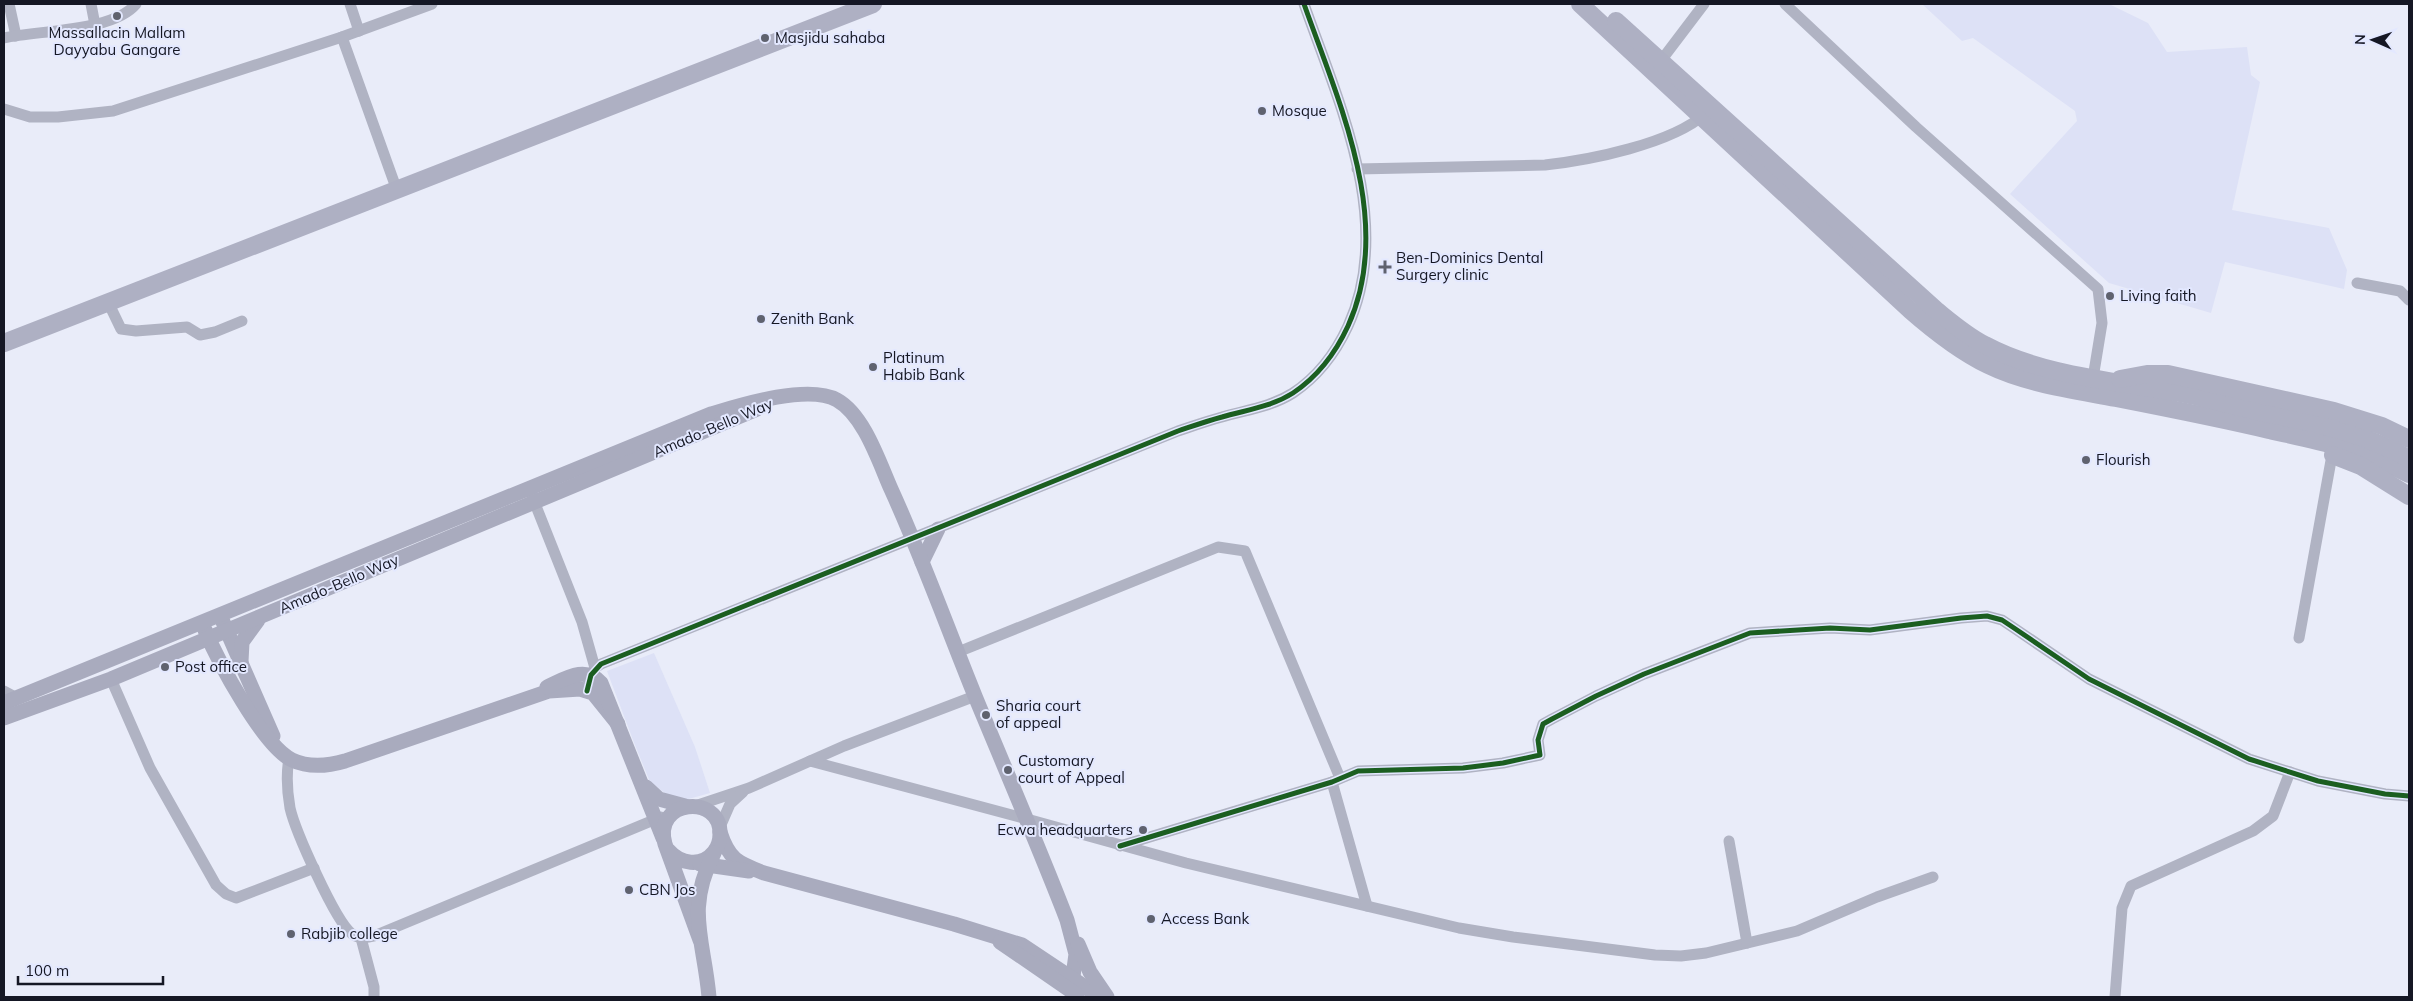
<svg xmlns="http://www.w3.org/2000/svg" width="2413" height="1001" viewBox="0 0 2413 1001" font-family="Mulish,sans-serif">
  <rect width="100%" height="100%" fill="#e9ecf9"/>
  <!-- built -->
  <g fill="#dde1f6">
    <path d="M1922,4h187l39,19 19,29 80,-5 4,28 9,7 -28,128 97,18 18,42 -3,19 -119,-27 -14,51 -102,-30 -99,-89 67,-73 -2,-10 -102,-73 -11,3z"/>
    <path d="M654,653l41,94 15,46 -25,7 -16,-4 -19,-14 -17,-42 -26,-69z"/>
  </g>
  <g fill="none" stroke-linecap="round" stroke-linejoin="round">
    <!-- minor -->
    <g stroke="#b0b3c3" stroke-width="11">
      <path d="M9,4l7,32"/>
      <path d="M91,4l4,21"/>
      <path d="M350,4l9,27"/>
      <path d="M1785,4l131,123 182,162 4,34 -9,55"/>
      <path d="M342,37l52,145"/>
      <path d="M4,38c35,-8 109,-6 132,-34"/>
      <path d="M1660,62l44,-58"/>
      <path d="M4,109l26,8h28l55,-6 229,-74 90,-33"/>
      <path d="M1357,169l188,-4c45,-5 126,-21 160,-51"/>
      <path d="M2357,283l43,8 9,9"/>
      <path d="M108,302l13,27 15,2 51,-4 13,8 15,-3 27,-11"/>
      <path d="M532,496l50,126 13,46"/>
      <path d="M2299,638l33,-183"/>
      <path d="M958,652l260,-105 27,4 95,227"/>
      <path d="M111,679l39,89 66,117 10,9 10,4 78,-30"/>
      <path d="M589,682l6,-14 6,-4 577,-233c15,-5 29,-10 44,-14 24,-7 49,-10 71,-24 24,-16 43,-41 55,-67 47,-103 -9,-223 -44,-322"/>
      <path d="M4,691l13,7"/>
      <path d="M289,758c-3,17 -2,33 1,50 5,22 45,113 62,126 7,5 15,4 22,2l287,-119"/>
      <path d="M810,761l217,58 159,44 273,65 54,9 142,18 26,1 25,-3 91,-22 80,-34 56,-20"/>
      <path d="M1332,782l35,124"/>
      <path d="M695,806l54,-18 95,-42 131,-50"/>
      <path d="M720,827l10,-23 13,-12"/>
      <path d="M1729,841l18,102"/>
      <path d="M1120,846l212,-64 26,-11 105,-3 40,-5 37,-8 -2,-15 5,-16 9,-5 44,-23 48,-22 106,-41 80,-5 40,2 91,-12 26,-2 15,4 12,8 75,51 160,80 69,22 67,13 24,2"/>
      <path d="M361,938l13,49v10"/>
      <path d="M2115,997l7,-89 9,-22 122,-55 20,-15 17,-44"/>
    </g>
    <!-- major -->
    <g stroke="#a9abbe" stroke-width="15">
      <path d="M922,562l16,-33"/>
      <path d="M223,622l50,114"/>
      <path d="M205,630c13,31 58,116 87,130 17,8 36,6 53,1l204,-70 31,-2 13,4 25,31"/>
      <path d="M241,661l1,-19 16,-22"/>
      <path d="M547,687c18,-8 38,-22 54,-4l62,155"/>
      <path d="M4,703l707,-289c30,-9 97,-30 126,-14 27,15 42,62 54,89 31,68 56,138 84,207 31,75 63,149 92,224l9,34 -5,37"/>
      <path d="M4,718l107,-39 646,-270"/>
      <path d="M646,787l13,12 26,7"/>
      <path d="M720,832c9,28 18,31 44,41l190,51 68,21 78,52"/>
      <path d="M668,850c12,14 33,18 46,2 4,-5 6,-11 6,-18 1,-41 -68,-35 -55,10l35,96"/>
      <path d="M700,864l49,7"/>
      <path d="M1000,942l77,53"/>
      <path d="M1078,944l12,28 17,25"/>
      <path d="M709,997c-5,-58 -24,-87 5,-144"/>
    </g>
    <!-- highway -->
    <g stroke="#aeb0c3" stroke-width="18">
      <path d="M1580,4l330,306c24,21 49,41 78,55 39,19 86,25 128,33 51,10 102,20 153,32 51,11 94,20 140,44"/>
      <path d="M1616,21l320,289c16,13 31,26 49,35 58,31 132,36 195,48 30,5 59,15 89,21 48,9 98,20 140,45"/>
      <path d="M4,343l869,-339"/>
      <path d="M2120,379l27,-5h21l166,37 48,15 27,13"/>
      <path d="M2333,455l28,11 48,30"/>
    </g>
    <!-- cycleway casing -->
    <g stroke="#e3e8ff" stroke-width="8">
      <g id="cycleway">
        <path d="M587,691l4,-16 10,-11 577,-233c15,-5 29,-10 44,-14 24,-7 49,-10 71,-24 24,-16 43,-41 55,-67 47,-103 -9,-223 -44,-322"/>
        <path d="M1120,846l212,-64 26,-11 105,-3 40,-5 37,-8 -2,-15 5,-16 9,-5 44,-23 48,-22 106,-41 80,-5 40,2 91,-12 26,-2 15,4 12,8 75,51 160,80 69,22 67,13 24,2"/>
      </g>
    </g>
    <!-- cycleway -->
    <use href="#cycleway" stroke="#1b5e20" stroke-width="5"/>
  </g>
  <!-- markers -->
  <g fill="#5f626f" stroke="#e3e8ff" stroke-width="2">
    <circle cx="117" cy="16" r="5"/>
    <circle cx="765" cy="38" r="5"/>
    <circle cx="1262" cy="111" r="5"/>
    <path d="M1382.5 259.5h5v5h5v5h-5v5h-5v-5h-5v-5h5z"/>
    <circle cx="2110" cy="296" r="5"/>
    <circle cx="761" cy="319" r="5"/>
    <circle cx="873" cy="367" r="5"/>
    <circle cx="2086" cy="460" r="5"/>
    <circle cx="165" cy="667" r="5"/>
    <circle cx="986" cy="715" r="5"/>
    <circle cx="1008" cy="770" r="5"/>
    <circle cx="1143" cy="830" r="5"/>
    <circle cx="629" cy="890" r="5"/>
    <circle cx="1151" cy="919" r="5"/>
    <circle cx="291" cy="934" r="5"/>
  </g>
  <g text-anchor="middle" stroke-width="4" stroke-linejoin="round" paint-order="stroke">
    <!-- poi labels -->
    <g font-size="15" fill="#151724" stroke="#e3e8ff" text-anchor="start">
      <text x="117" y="38" text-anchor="middle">Massallacin Mallam<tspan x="117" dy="17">Dayyabu Gangare</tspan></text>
      <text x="775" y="43">Masjidu sahaba</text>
      <text x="1272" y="116">Mosque</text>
      <text x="1396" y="263">Ben-Dominics Dental<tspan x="1396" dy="17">Surgery clinic</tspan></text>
      <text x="2120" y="301">Living faith</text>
      <text x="771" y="324">Zenith Bank</text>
      <text x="883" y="363">Platinum<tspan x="883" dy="17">Habib Bank</tspan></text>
      <text x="2096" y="465">Flourish</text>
      <text x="175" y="672">Post office</text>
      <text x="996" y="711">Sharia court<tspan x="996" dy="17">of appeal</tspan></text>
      <text x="1018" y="766">Customary<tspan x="1018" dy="17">court of Appeal</tspan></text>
      <text x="1133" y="835" text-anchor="end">Ecwa headquarters</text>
      <text x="639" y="895">CBN Jos</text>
      <text x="1161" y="924">Access Bank</text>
      <text x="301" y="939">Rabjib college</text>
    </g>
    <!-- street labels -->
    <g font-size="15" fill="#151724" stroke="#e3e8ff">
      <text transform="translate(713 428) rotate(-23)" y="5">Amado-Bello Way</text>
      <text transform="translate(339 584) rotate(-23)" y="5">Amado-Bello Way</text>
    </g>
  </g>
  <!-- border -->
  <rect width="2413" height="1001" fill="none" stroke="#151724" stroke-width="10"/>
  <!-- north arrow -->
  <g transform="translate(2373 40) rotate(272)" stroke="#e3e8ff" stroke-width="4" paint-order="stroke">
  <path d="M0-4L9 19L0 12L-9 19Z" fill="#151724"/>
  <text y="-8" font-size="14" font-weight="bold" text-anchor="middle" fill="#151724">N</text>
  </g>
  <!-- scale -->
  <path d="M18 976v8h145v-8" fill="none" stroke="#151724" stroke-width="2.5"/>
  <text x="25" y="976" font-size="15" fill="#151724" stroke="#e3e8ff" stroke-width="4" paint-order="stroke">100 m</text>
</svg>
